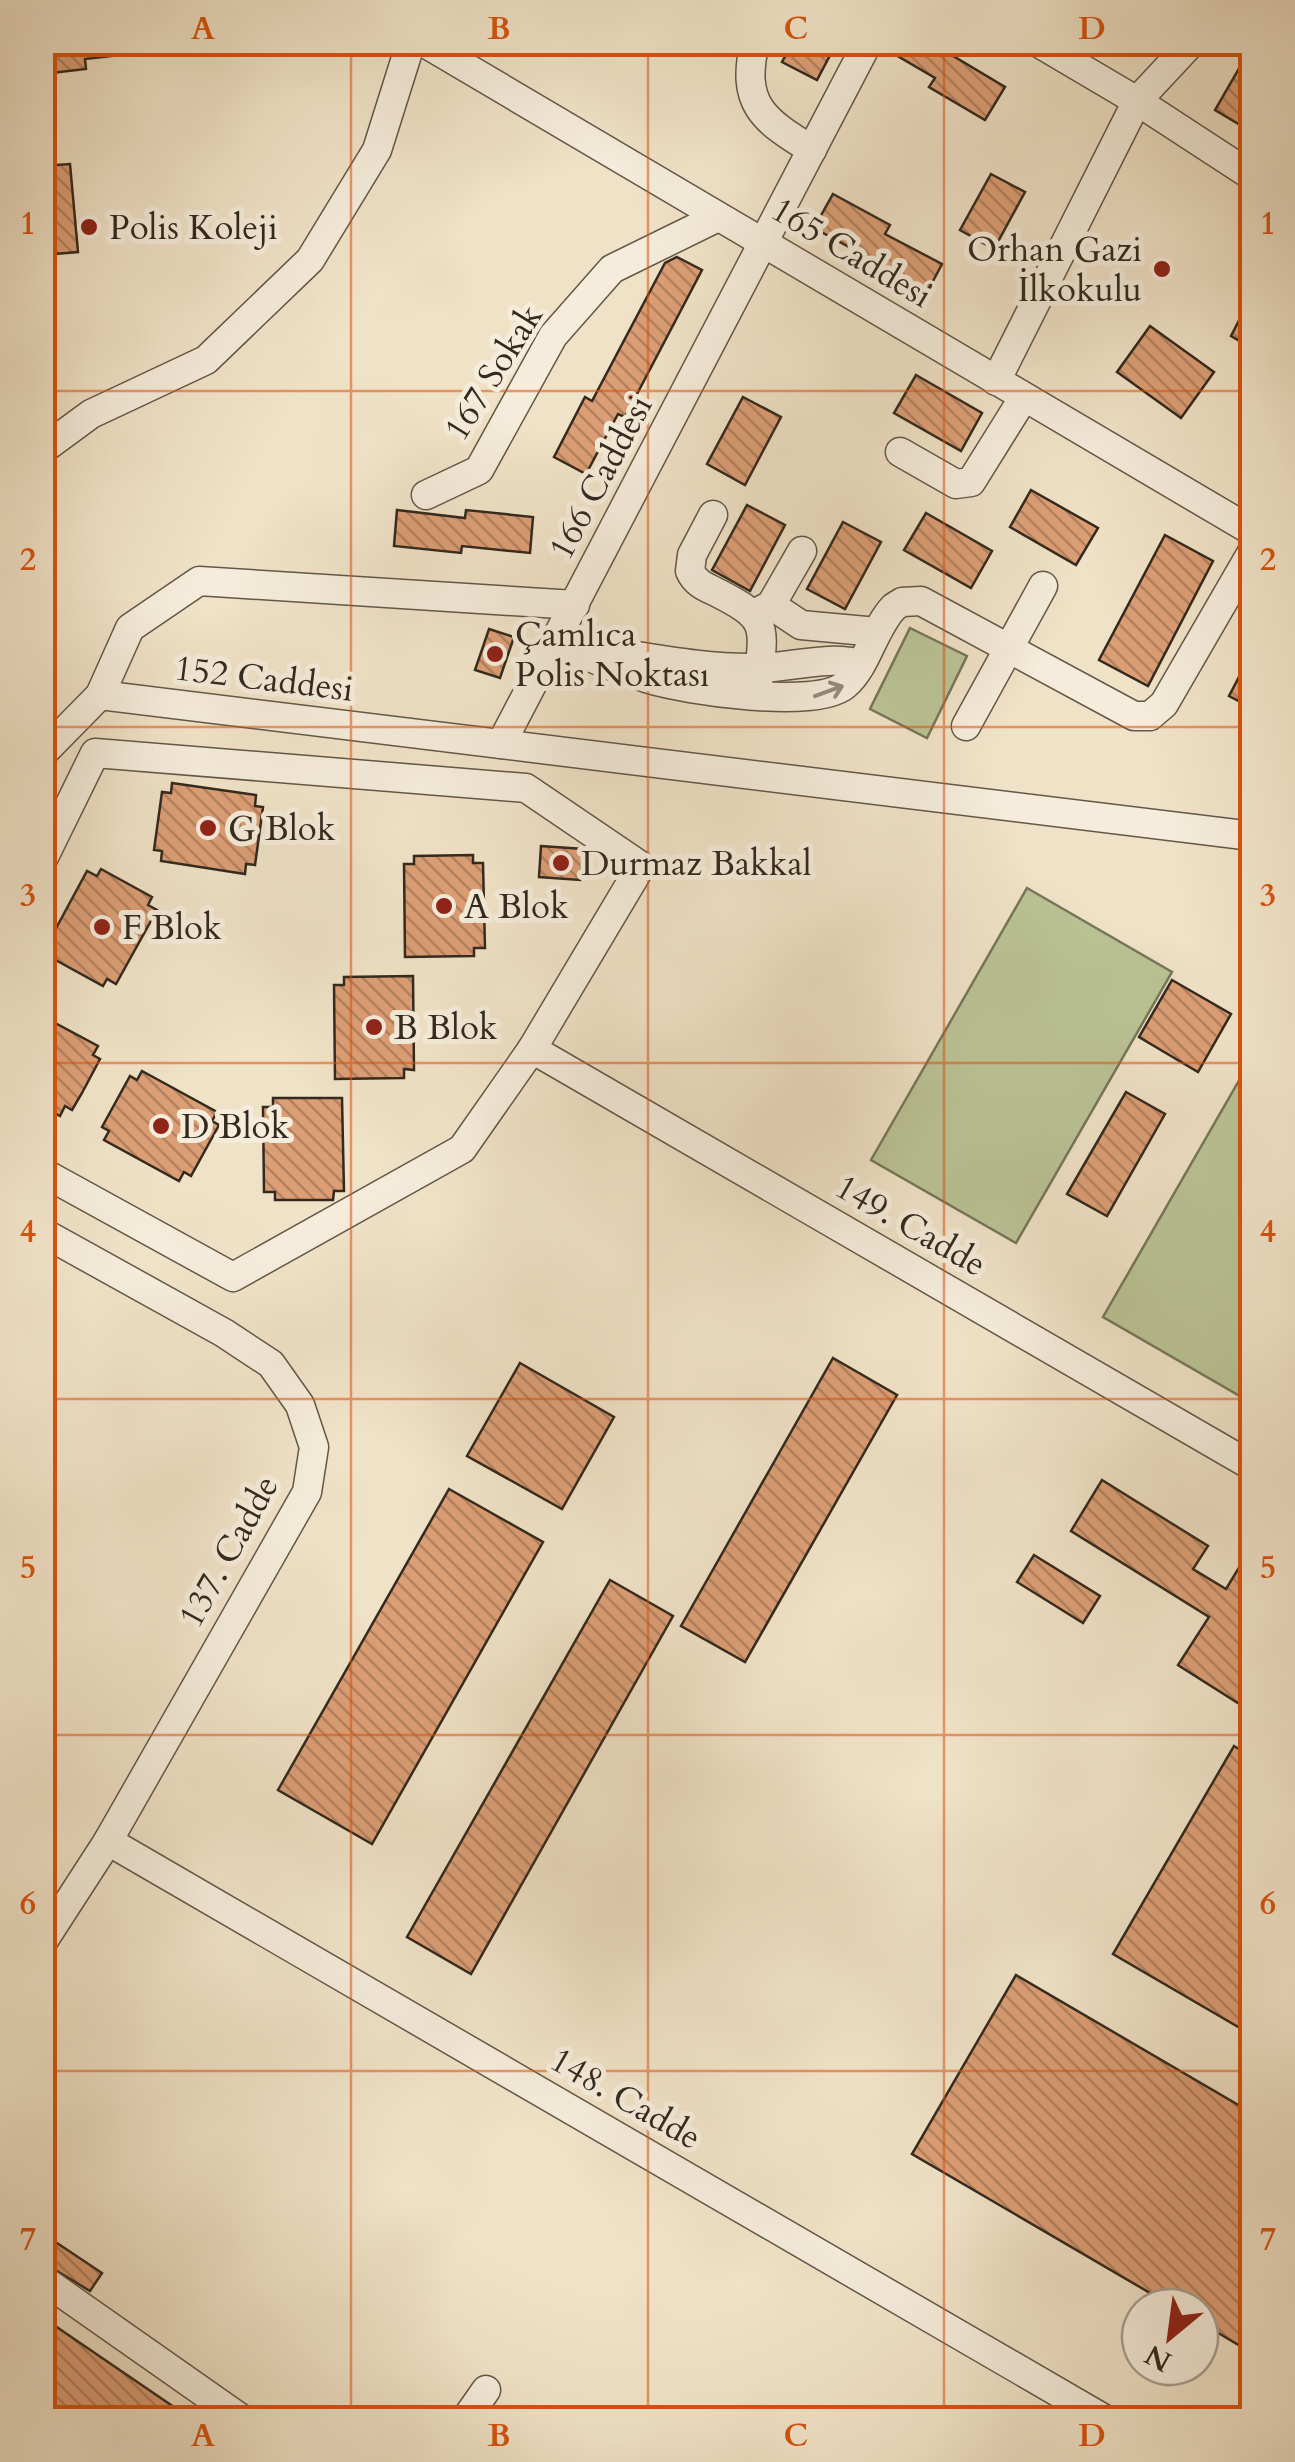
<svg xmlns="http://www.w3.org/2000/svg" width="1295" height="2462" viewBox="0 0 1295 2462" font-family="Cardo,serif">
  <defs>
    <pattern id="building-back-hatch" width="6" height="6" patternUnits="userSpaceOnUse" patternTransform="scale(2.5)"><rect width="6" height="6" fill="#dc9e75"/><path d="M-1 5l2 2M0 0l6 6M5-1l2 2" fill="none" stroke="#b3815f"/></pattern>
  </defs>
  <rect width="100%" height="100%" fill="#f0e2c7"/>
  <filter id="stains"><feTurbulence type="fractalNoise" baseFrequency=".002" numOctaves="4"/><feColorMatrix values="0 0 0 0 .2 0 0 0 0 .09 0 0 0 0 .02 0 0 0 .5 -.17"/></filter>
  <radialGradient id="worn" r=".72"><stop offset=".6" stop-color="#630" stop-opacity="0"/><stop offset="1" stop-color="#630" stop-opacity=".3"/></radialGradient>
  <!-- pitch -->
  <g fill="#bac395" stroke="#76765a" stroke-width="2.5">
    <path d="M910,628l57,28 -40,82 -57,-29z"/>
    <path d="M1027,888l145,84 -156,271 -145,-83z"/>
    <path d="M1252,1058v345l-149,-86z"/>
  </g>
  <!-- building -->
  <g fill="url(#building-back-hatch)" stroke="#33291e" stroke-width="2.5">
    <path d="M42,42h78l1,13 -36,4 1,10 -44,5z"/>
    <path d="M793,42h44l-20,38 -35,-18z"/>
    <path d="M885,42h72l-7,12 55,33 -20,33 -56,-33 6,-9 -51,-30z"/>
    <path d="M1252,46v86l-37,-22z"/>
    <path d="M70,164l8,88 -36,3v-89z"/>
    <path d="M991,174l34,18 -31,57 -34,-19z"/>
    <path d="M833,194l57,31 -5,9 57,30 -18,34 -57,-30 4,-9 -57,-31z"/>
    <path d="M677,257l25,13 -77,147 -7,-3 -32,60 -32,-17 31,-60 7,4 73,-138z"/>
    <path d="M1252,295v53l-21,-12z"/>
    <path d="M1150,326l64,46 -33,46 -64,-46z"/>
    <path d="M916,375l66,38 -21,38 -67,-38z"/>
    <path d="M743,397l38,20 -36,68 -38,-21z"/>
    <path d="M1031,490l67,38 -22,37 -66,-38z"/>
    <path d="M747,505l38,20 -35,66 -38,-21z"/>
    <path d="M397,510l68,8 1,-8 67,7 -3,36 -68,-7 -1,7 -67,-7z"/>
    <path d="M926,513l66,38 -21,37 -67,-38z"/>
    <path d="M843,522l38,20 -36,67 -38,-20z"/>
    <path d="M1165,535l48,26 -65,125 -49,-26z"/>
    <path d="M489,629l25,8 -14,41 -25,-8z"/>
    <path d="M1252,652v56l-23,-12z"/>
    <path d="M172,783l84,12 -1,11 8,1 -8,58 -9,-1 -1,10 -84,-13 1,-10 -8,-1 8,-58 9,1z"/>
    <path d="M541,846l42,3 -3,31 -41,-3z"/>
    <path d="M473,855v8h10l2,85h-11v8l-69,1 -1,-93h10v-8z"/>
    <path d="M101,869l51,28 -4,8 9,5 -41,74 -9,-5 -4,7 -51,-28 4,-8 -9,-5 40,-74 10,5z"/>
    <path d="M413,976l1,94 -10,-1v9l-69,1 -1,-94h10v-8z"/>
    <path d="M1172,980l59,34 -33,58 -59,-35z"/>
    <path d="M42,1016l56,30 -5,9 7,4 -18,34 -10,17 -7,-4 -5,10 -18,-10z"/>
    <path d="M142,1071l75,41 -5,9 7,4 -28,51 -7,-4 -5,9 -75,-41 5,-9 -7,-4 28,-51 7,4z"/>
    <path d="M1126,1092l39,22 -58,102 -40,-22z"/>
    <path d="M273,1098h69l2,93h-10l-1,9h-58v-8h-11l-1,-85h10z"/>
    <path d="M833,1358l64,37 -152,267 -64,-36z"/>
    <path d="M520,1363l94,54 -52,92 -95,-53z"/>
    <path d="M1102,1480l106,66 -15,23 33,20 14,-23 12,8v138l-74,-47 31,-48 -138,-86z"/>
    <path d="M449,1489l94,53 -171,302 -94,-54z"/>
    <path d="M1034,1555l66,41 -17,27 -66,-41z"/>
    <path d="M610,1580l63,36 -202,358 -64,-37z"/>
    <path d="M1234,1746l18,11v278l-139,-81z"/>
    <path d="M1016,1975l236,138v240l-52,-31v-15h-26l-262,-153z"/>
    <path d="M42,2233l60,40 -12,18 -48,-29z"/>
    <path d="M42,2317l151,103h-151z"/>
  </g>
  <g fill="none" stroke-linecap="round" stroke-linejoin="round">
    <!-- minor casing -->
    <g stroke="#625748" stroke-width="31">
      <g id="minor">
        <path d="M423,42l829,489"/>
        <path d="M755,42c-15,62 8,78 57,108"/>
        <path d="M1037,42l100,59 115,75"/>
        <path d="M996,381l141,-280 55,-59"/>
        <path d="M42,450l49,-36 115,-54 104,-100 67,-110 34,-108"/>
        <path d="M900,452l56,32 15,-2 53,-85"/>
        <path d="M426,495l53,-25 74,-134 59,-67 106,-52"/>
        <path d="M713,515l-21,40 -2,16c5,11 13,15 24,20 56,28 50,33 44,93"/>
        <path d="M771,605l30,20 76,7"/>
        <path d="M756,613l15,-8 31,-54"/>
        <path d="M555,644c31,11 62,25 94,35 36,11 168,31 196,6 23,-20 28,-56 49,-78l8,-5 19,-1 213,115h16l14,-12 88,-152"/>
        <path d="M610,656l14,-2c44,7 89,15 133,14 33,0 71,-13 103,-4"/>
        <path d="M100,695l30,-67 69,-47 376,24"/>
        <path d="M966,726l77,-140"/>
        <path d="M501,744l367,-702"/>
        <path d="M42,754l58,-59 1152,141"/>
        <path d="M42,861l53,-108 431,35 115,78 -109,183 -70,100 -229,128 -191,-105"/>
        <path d="M532,1049l720,417"/>
        <path d="M42,1232l182,101 47,31 29,41 14,42 -7,45 -199,349 -66,102"/>
        <path d="M108,1841l998,579"/>
        <path d="M42,2279l201,141"/>
        <path d="M465,2420l21,-30"/>
      </g>
    </g>
    <!-- minor -->
    <use href="#minor" stroke="#f5ecdb" stroke-width="28"/>
  </g>
  <!-- one-way arrows -->
  <defs><path id="oneway-shaft" d="M-6 0H5M1.5-3L5.5 0L1.5 3" fill="none" stroke-width="1.6" stroke-linecap="round" stroke-linejoin="round" transform="scale(2.5)"/></defs>
  <use stroke="#948a7c" href="#oneway-shaft" transform="translate(829 691) rotate(-20)"/>
  <!-- grid -->
  <path fill="none" stroke="#d6540e" stroke-width="2.5" stroke-opacity="0.55" d="M351,42v2378M648,42v2378M944,42v2378M42,391h1210M42,727h1210M42,1063h1210M42,1399h1210M42,1735h1210M42,2071h1210"/>
  <!-- markers -->
  <g fill="#8f2418" stroke="#f5ecdb" stroke-width="4">
    <circle cx="89" cy="227" r="10"/>
    <circle cx="1162" cy="269" r="10"/>
    <circle cx="495" cy="654" r="10"/>
    <circle cx="208" cy="828" r="10"/>
    <circle cx="561" cy="863" r="10"/>
    <circle cx="444" cy="906" r="10"/>
    <circle cx="102" cy="927" r="10"/>
    <circle cx="374" cy="1027" r="10"/>
    <circle cx="161" cy="1126" r="10"/>
  </g>
  <g text-anchor="middle" stroke-width="10" stroke-linejoin="round" paint-order="stroke">
    <!-- poi labels -->
    <g font-size="35" fill="#33291e" stroke="#f5ecdb" text-anchor="start">
      <text x="109" y="239">Polis Koleji</text>
      <text x="1142" y="261" text-anchor="end">Orhan Gazi<tspan x="1142" dy="40">İlkokulu</tspan></text>
      <text x="515" y="646">Çamlıca<tspan x="515" dy="40">Polis Noktası</tspan></text>
      <text x="228" y="840">G Blok</text>
      <text x="581" y="875">Durmaz Bakkal</text>
      <text x="464" y="918">A Blok</text>
      <text x="122" y="939">F Blok</text>
      <text x="394" y="1039">B Blok</text>
      <text x="181" y="1138">D Blok</text>
    </g>
    <!-- street labels -->
    <g font-size="35" fill="#33291e" stroke="#f5ecdb">
      <text transform="translate(852 252) rotate(31)" y="12">165 Caddesi</text>
      <text transform="translate(493 372) rotate(-58)" y="12">167 Sokak</text>
      <text transform="translate(600 477) rotate(-62)" y="12">166 Caddesi</text>
      <text transform="translate(264 678) rotate(7)" y="12">152 Caddesi</text>
      <text transform="translate(911 1225) rotate(30)" y="12">149. Cadde</text>
      <text transform="translate(228 1551) rotate(-61)" y="12">137. Cadde</text>
      <text transform="translate(626 2098) rotate(30)" y="12">148. Cadde</text>
    </g>
  </g>
  <!-- margin -->
  <rect width="1295" height="2462" fill="none" stroke="#f0e2c7" stroke-width="110"/>
  <!-- north arrow -->
  <g transform="translate(1170 2337) rotate(209)"><circle r="48" fill="#f5ecdb" stroke="#a79e8f" stroke-width="2.5"/>
  <path d="M0-8L18 38L0 25L-18 38Z" fill="#8f2418"/>
  <text y="-15" font-size="28" font-weight="bold" text-anchor="middle" fill="#33291e">N</text>
  </g>
  <rect x="55" y="55" width="1185" height="2352" fill="none" stroke="#d6540e" stroke-width="4"/>
  <g font-size="32" text-anchor="middle" font-weight="bold" fill="#d6540e">
    <text x="203" y="39">A</text>
    <text x="499" y="39">B</text>
    <text x="796" y="39">C</text>
    <text x="1092" y="39">D</text>
    <text x="28" y="234">1</text>
    <text x="1268" y="234">1</text>
    <text x="28" y="570">2</text>
    <text x="1268" y="570">2</text>
    <text x="28" y="906">3</text>
    <text x="1268" y="906">3</text>
    <text x="28" y="1242">4</text>
    <text x="1268" y="1242">4</text>
    <text x="28" y="1578">5</text>
    <text x="1268" y="1578">5</text>
    <text x="28" y="1914">6</text>
    <text x="1268" y="1914">6</text>
    <text x="28" y="2250">7</text>
    <text x="1268" y="2250">7</text>
    <text x="203" y="2446">A</text>
    <text x="499" y="2446">B</text>
    <text x="796" y="2446">C</text>
    <text x="1092" y="2446">D</text>
  </g>
  <rect width="100%" height="100%" filter="url(#stains)"/>
  <rect width="100%" height="100%" fill="url(#worn)"/>
</svg>
